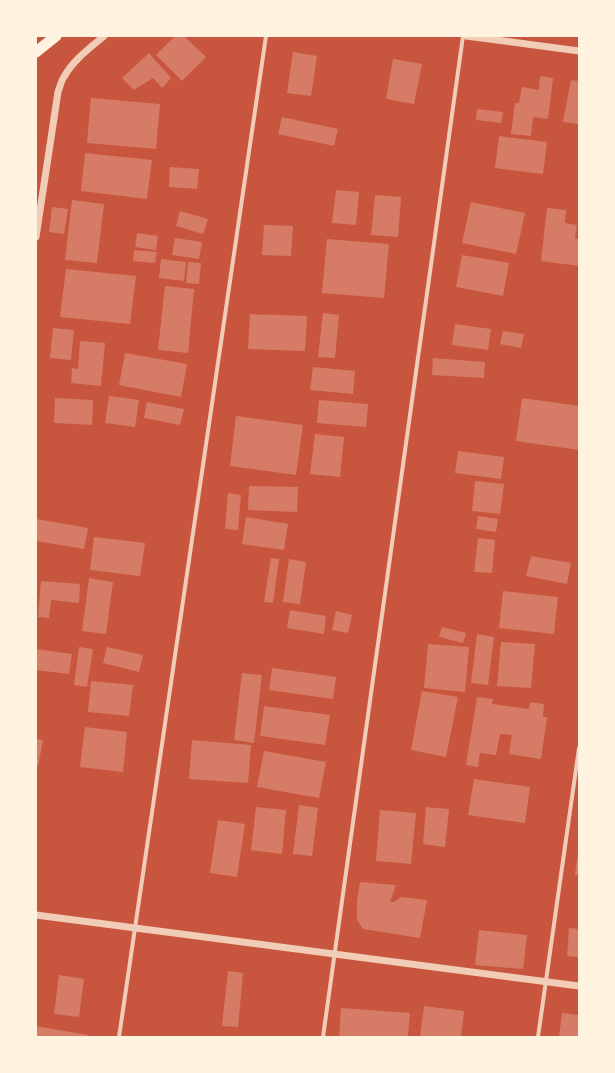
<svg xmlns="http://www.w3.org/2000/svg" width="615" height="1073" viewBox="0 0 615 1073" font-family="Jost,sans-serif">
  <rect width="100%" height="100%" fill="#c8553d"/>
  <!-- building -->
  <g fill="#d67c66">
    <path d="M175,36h9l22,21 -24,24 -26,-26z"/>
    <path d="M293,52l24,4 -6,40 -24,-3z"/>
    <path d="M149,53l22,25 -9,10 -9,-10 -19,12 -12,-12z"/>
    <path d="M393,59l29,5 -8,40 -28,-5z"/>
    <path d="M540,76l13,2 -5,41 -15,-2 -2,19 -20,-2 4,-31h4l3,-16 17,3z"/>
    <path d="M571,80l8,1v43l-16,-2z"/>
    <path d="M91,98l69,6 -4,45 -69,-6z"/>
    <path d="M477,109l26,3 -2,11 -25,-3z"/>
    <path d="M282,117l56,12 -4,17 -56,-12z"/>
    <path d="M499,136l48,6 -4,32 -48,-6z"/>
    <path d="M85,153l67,7 -5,39 -66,-8z"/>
    <path d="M170,167l29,2 -2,20 -28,-2z"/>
    <path d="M336,190l23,2 -3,33 -24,-2z"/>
    <path d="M375,195l26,2 -3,40 -27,-2z"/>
    <path d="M72,200l32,4 -7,59 -32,-3z"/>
    <path d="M471,202l54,11 -9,41 -54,-11z"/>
    <path d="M52,207l16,2 -4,25 -15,-2z"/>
    <path d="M547,208l19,2 -1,13 12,2 -2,14h4v27l-38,-5z"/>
    <path d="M180,211l28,8 -5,15 -27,-8z"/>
    <path d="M264,225l29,1 -2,30 -29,-1z"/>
    <path d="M137,233l21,3 -2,14 -21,-3z"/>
    <path d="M175,238l27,4 -3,17 -27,-4z"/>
    <path d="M327,239l62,5 -5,54 -62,-5z"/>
    <path d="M134,250l23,2 -2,11 -22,-2z"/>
    <path d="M462,255l47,8 -6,33 -47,-9z"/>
    <path d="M161,259l25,3 -2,19 -25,-3z"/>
    <path d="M188,262l13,1 -2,21 -13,-1z"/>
    <path d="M66,269l70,7 -6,48 -70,-7z"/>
    <path d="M165,286l29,3 -6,64 -30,-3z"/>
    <path d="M323,313l16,2 -4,43 -17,-1z"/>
    <path d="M250,314l57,2 -2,35 -57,-2z"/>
    <path d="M455,324l36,5 -3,21 -36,-5z"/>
    <path d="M53,328l21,2 -3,30 -21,-2z"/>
    <path d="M503,331l21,3 -3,14 -21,-4z"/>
    <path d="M80,341l25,2 -4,43 -30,-3 1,-15 6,1z"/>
    <path d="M125,353l62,11 -6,33 -62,-12z"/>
    <path d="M433,358l52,4 -1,16 -52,-3z"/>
    <path d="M313,367l42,4 -2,23 -43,-4z"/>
    <path d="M109,396l30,4 -4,27 -30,-4z"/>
    <path d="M55,398l38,2 -1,25 -38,-2z"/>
    <path d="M522,398l57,8v44l-63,-9z"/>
    <path d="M319,400l49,4 -2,23 -49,-4z"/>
    <path d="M147,402l37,7 -4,16 -36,-7z"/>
    <path d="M236,416l67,9 -7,50 -66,-9z"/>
    <path d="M315,434l29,3 -4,40 -30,-3z"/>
    <path d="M458,451l46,6 -3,22 -46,-6z"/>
    <path d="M475,481l29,3 -4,30 -28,-3z"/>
    <path d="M249,486l49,1 -1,25 -49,-2z"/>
    <path d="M228,493l13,2 -3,35 -13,-1z"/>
    <path d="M478,516l20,3 -2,13 -20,-3z"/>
    <path d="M246,517l42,7 -4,26 -42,-6z"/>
    <path d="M36,519l52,9 -4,21 -48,-8z"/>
    <path d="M94,537l51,6 -5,33 -50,-6z"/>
    <path d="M478,538l17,2 -3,33 -18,-1z"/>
    <path d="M531,556l40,7 -4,21 -41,-8z"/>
    <path d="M271,558l8,1 -6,44 -9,-1z"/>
    <path d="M289,559l17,3 -6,42 -17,-2z"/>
    <path d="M89,578l24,4 -7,52 -24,-3z"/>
    <path d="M41,581l39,3 -1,19 -28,-3 -2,18 -11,-1z"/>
    <path d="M503,591l55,6 -4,37 -55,-6z"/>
    <path d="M290,610l36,6 -2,18 -37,-6z"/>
    <path d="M336,611l16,4 -4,18 -16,-3z"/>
    <path d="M442,627l24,6 -3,10 -24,-6z"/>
    <path d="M477,634l17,3 -6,48 -17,-2z"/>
    <path d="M501,642l34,2 -4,44 -34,-2z"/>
    <path d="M428,644l41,3 -4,45 -41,-4z"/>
    <path d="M79,647l14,2 -6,38 -13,-2z"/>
    <path d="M107,647l36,8 -4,17 -36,-9z"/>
    <path d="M36,649l36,5 -3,20 -33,-4z"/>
    <path d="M272,668l64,9 -3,22 -64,-9z"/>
    <path d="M242,673l20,2 -8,68 -20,-3z"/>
    <path d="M91,681l42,4 -4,31 -41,-4z"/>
    <path d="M422,691l36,6 -12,60 -35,-7z"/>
    <path d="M477,697l16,2 -1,5 37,5 1,-7 14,2 -1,13h4l-6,42 -32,-5 3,-19 -12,-1 -4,21 -16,-2 -2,14 -12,-2z"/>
    <path d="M264,706l66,9 -5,30 -65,-9z"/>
    <path d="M85,727l42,5 -4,40 -43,-5z"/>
    <path d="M36,739l7,1 -5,26h-2z"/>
    <path d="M192,740l59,5 -3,38 -59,-4z"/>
    <path d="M264,751l62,11 -7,36 -62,-11z"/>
    <path d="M474,779l56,8 -5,36 -57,-8z"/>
    <path d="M299,805l19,3 -6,48 -19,-2z"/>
    <path d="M256,807l30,3 -4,44 -31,-4z"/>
    <path d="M426,807l23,2 -4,38 -22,-3z"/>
    <path d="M380,810l36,3 -5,51 -35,-3z"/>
    <path d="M218,820l27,4 -8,53 -27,-4z"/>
    <path d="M578,852h1v23h-4z"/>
    <path d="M360,882l36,3 -6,17h4l7,-5 26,3 -7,38 -57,-9 -6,-9v-19z"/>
    <path d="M569,928l10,1v28l-12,-1z"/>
    <path d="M479,930l48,5 -4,34 -48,-4z"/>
    <path d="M228,971l15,2 -5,54 -16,-1z"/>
    <path d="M59,975l25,4 -5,38 -25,-3z"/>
    <path d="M424,1006l40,5 -3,26h-41z"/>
    <path d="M341,1008l69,5 -2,24h-69z"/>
    <path d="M562,1013l17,2v22h-20z"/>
    <path d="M36,1026l52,9 -1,2h-51z"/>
  </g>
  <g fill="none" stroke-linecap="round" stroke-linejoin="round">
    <!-- minor -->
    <g stroke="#f1ccb7" stroke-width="4">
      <path d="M119,1037l147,-1001"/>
      <path d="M323,1037l140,-1001"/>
      <path d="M538,1037l41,-289"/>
    </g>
    <!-- tertiary -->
    <g stroke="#f1ccb7" stroke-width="7">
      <path d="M466,36l113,15"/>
      <path d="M36,237l22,-145c2,-5 3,-11 6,-15 9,-17 26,-29 40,-41"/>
      <path d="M36,915l543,71"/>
    </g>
    <!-- trunk -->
    <path stroke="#fff3e0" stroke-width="11" d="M36,52l20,-16"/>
  </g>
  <!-- border -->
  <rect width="615" height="1073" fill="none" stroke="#fff3e0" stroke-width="74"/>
</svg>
